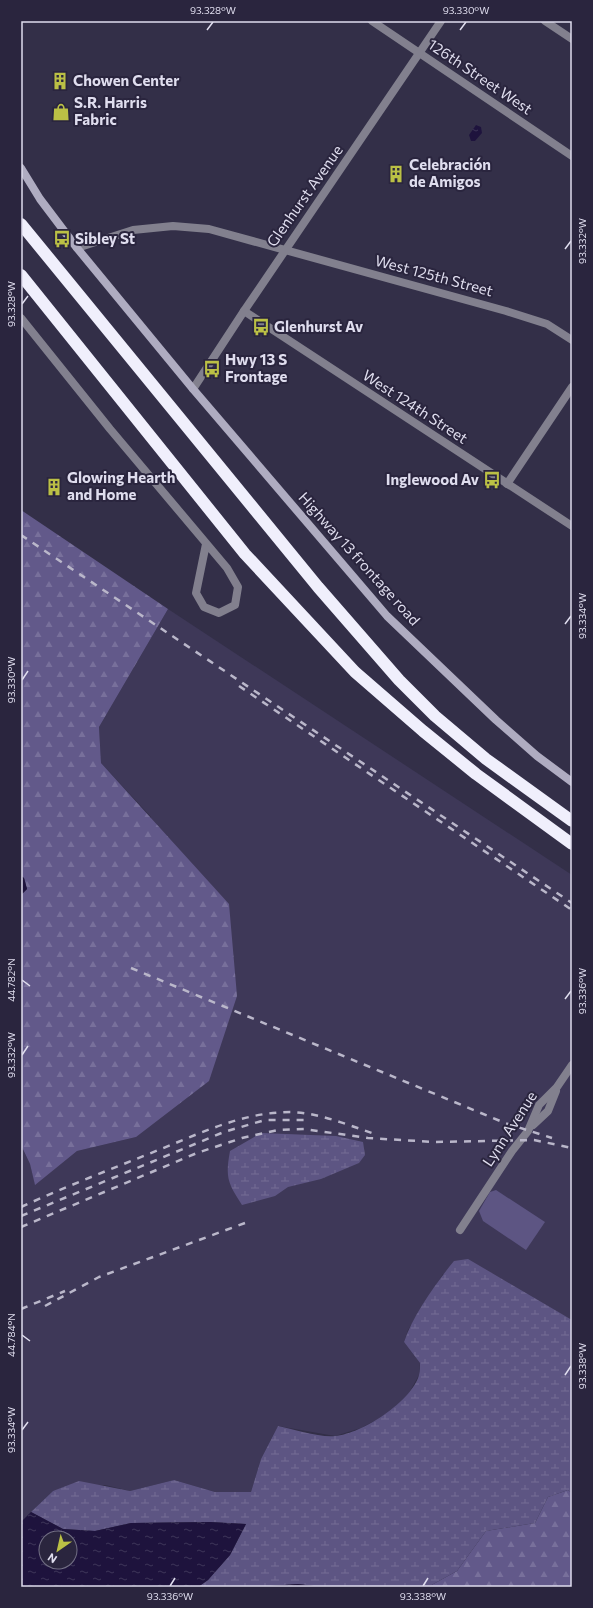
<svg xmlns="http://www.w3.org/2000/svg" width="593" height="1608" viewBox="0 0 593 1608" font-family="Commissioner,sans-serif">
  <defs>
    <pattern id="forest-firs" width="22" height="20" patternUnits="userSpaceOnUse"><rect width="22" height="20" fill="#62598a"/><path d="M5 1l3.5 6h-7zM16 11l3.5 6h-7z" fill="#78709b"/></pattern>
    <pattern id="wetland-marsh" width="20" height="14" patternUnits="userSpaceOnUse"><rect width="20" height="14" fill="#5d5583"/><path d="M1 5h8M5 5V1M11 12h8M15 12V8" fill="none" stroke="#746d95"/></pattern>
    <pattern id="water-ripples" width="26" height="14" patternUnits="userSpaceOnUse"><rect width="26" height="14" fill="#1e133d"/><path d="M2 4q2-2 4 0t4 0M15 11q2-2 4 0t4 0" fill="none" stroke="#3e3559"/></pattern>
  </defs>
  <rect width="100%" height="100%" fill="#332f48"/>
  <!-- built -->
  <path fill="#3e3858" d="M168,609l404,266v445l-24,-13 -105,-33 -35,56 -4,12 16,21 -1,12 -10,18 -16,17 -15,9 -17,9 -26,8 -57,-10 -17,33 -10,33h-36l-41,-12 -44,11 -25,-6 -52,6 -32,31v-377l9,19 5,20 42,-33 59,-14 15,-320 -50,-54 -2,-36z"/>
  <!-- green -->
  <path fill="#5d5583" d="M496,1190l49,32 -19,28 -43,-29 -4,-10 11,-19z"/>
  <!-- forest -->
  <g fill="url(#forest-firs)">
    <path d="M21,510l147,99 -69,118 2,36 128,141 8,92 -28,85 -73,56 -59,14 -42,34 -5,-21 -9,-19v-250l6,-6 -3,-11 -3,-2z"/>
    <path d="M568,1490l4,3v94h-144l29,-16 29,-40 49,-8 13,-26z"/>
  </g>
  <!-- wetland -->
  <g fill="url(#wetland-marsh)">
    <path d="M261,1133l75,3 27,6 2,13 -6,8 -38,16 -33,8 -13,9 -33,9c-14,-22 -17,-27 -12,-54z"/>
    <path d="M468,1259l104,61v173l-4,-3 -20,7 -13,26 -49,8 -29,40 -29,16h-106l-24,-3 -42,3h-58l10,-7 22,-25 16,-31 -36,-2 -79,1 -36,8 -32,-2 -32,-17 22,-21 26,-10 51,10 44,-11 41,12h36l10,-33 17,-33c15,3 43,12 57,10 27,-2 77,-35 84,-61 1,-4 1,-9 1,-12l-16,-21c9,-27 32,-59 50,-81z"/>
  </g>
  <!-- water -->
  <g fill="url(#water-ripples)" fill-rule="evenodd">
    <path d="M476,125l5,2 1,6 -7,8h-4l-2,-6z"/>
    <path d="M21,876l3,2 3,11 -6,6z"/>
    <path d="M31,1512l32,17 32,2 36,-8 79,-1 36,2 -16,31 -22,25 -10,7h-177v-65zM46,1538h24v24h-24z"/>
    <path d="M298,1584l24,3h-66z"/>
  </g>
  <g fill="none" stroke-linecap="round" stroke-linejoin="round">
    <!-- street -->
    <g stroke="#82808e" stroke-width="8">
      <path d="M372,21l200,135"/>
      <path d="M545,21l27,18"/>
      <path d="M77,248l56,-18 40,-4 36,3 297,82 41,13 25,16"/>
      <path d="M244,311l328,215"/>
      <path d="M21,318l89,111 117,139 11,19 -3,18 -16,8 -15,-6 -8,-14 10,-49"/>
      <path d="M193,389l51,-78 197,-290"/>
      <path d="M507,484l65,-97"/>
      <path d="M533,1125l15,-14 8,-20"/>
      <path d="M460,1230l52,-79 16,-20 11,-26 18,-18 15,-22"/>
    </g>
    <!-- secondary -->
    <path stroke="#afacc1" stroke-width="8" d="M21,168l19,31 37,49 116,141 194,227 109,104 41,36 35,26"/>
    <!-- highway -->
    <g stroke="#f0effc" stroke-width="12">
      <path d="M21,224l297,363 81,93 36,36 51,43 86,62"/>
      <path d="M21,275l224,279 110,118 68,59 53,43 96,70"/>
    </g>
    <!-- rail -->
    <g stroke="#bab7ca" stroke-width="2.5" stroke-dasharray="7 7" stroke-linecap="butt">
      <path d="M21,535l551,368"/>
      <path d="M239,686l333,224"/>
      <path d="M131,968l374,155 47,15"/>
      <path d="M21,1207c46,-21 93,-39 140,-58 42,-17 83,-37 130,-37 30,1 59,14 87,23"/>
      <path d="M21,1216l203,-84 41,-12h45"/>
      <path d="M21,1227l176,-74 45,-15 36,-8 26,-1 64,9 67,4 99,-2 38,8"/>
      <path d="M45,1306l54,-29 146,-54"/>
      <path d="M21,1309l44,-18"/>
    </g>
  </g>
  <!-- ticks -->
  <path fill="none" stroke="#dfddee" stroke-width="1.5" d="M207,30l6,-8M460,30l6,-8M565,249l6,-8M22,304l6,-8M565,624l6,-8M22,680l6,-9M22,980l8,6M565,999l6,-8M22,1055l6,-9M22,1335l8,6M565,1375l6,-9M22,1430l6,-8M170,1586l5,-8M423,1586l5,-8"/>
  <!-- icons -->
  <defs>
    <g id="building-bare" transform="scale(1.38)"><path d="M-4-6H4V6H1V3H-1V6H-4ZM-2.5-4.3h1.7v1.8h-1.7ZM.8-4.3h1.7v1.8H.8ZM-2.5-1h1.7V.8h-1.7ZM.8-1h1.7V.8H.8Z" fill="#bbc045" stroke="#2a253e" stroke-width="2.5" paint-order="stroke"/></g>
    <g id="shop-bare" transform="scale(1.38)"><path d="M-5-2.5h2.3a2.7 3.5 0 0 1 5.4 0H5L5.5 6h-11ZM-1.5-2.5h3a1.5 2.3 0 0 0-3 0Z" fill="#bbc045" stroke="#2a253e" stroke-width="2.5" paint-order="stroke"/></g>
    <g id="bus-bare" transform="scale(1.38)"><path d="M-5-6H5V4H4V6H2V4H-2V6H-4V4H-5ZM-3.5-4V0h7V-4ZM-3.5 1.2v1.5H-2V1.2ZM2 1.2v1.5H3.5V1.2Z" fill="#bbc045" stroke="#2a253e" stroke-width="2.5" paint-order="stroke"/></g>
  </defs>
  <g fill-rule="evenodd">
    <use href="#building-bare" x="60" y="81"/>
    <use href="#shop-bare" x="61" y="112"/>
    <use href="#building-bare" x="396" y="174"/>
    <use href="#bus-bare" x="62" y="239"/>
    <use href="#bus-bare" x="261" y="327"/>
    <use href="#bus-bare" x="212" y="369"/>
    <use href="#bus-bare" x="492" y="480"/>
    <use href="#building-bare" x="54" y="487"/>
  </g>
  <g text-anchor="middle" stroke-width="4" stroke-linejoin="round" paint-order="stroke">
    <!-- street labels -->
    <g font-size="15" fill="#dfddee" stroke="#2a253e">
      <text transform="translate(480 77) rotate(34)" y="5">126th Street West</text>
      <text transform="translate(305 196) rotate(-55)" y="5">Glenhurst Avenue</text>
      <text transform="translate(434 276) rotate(15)" y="5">West 125th Street</text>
      <text transform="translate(415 407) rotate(33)" y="5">West 124th Street</text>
      <text transform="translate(359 559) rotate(48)" y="5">Highway 13 frontage road</text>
      <text transform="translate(510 1129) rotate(-57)" y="5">Lynn Avenue</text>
    </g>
    <!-- poi labels -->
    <g font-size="15" font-weight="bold" fill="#dfddee" stroke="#2a253e" text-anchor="start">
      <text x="73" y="86">Chowen Center</text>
      <text x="74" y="108">S.R. Harris<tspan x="74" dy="17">Fabric</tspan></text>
      <text x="409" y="170">Celebración<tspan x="409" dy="17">de Amigos</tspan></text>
      <text x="75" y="244">Sibley St</text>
      <text x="274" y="332">Glenhurst Av</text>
      <text x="225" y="365">Hwy 13 S<tspan x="225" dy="17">Frontage</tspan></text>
      <text x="67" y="483">Glowing Hearth<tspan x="67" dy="17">and Home</tspan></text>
      <text x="479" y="485" text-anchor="end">Inglewood Av</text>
    </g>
  </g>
  <!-- border -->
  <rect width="593" height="1608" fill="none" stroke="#2a253e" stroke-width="44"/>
  <!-- north arrow -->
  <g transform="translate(58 1550) rotate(214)"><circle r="19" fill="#2a253e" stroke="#726f84"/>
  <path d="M0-3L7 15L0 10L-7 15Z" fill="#bbc045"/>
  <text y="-6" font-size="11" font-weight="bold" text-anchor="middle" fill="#dfddee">N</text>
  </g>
  <rect x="22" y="22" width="549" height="1564" fill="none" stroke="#dfddee" stroke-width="1.5"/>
  <g font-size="10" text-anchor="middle" fill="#dfddee">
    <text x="213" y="14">93.328°W</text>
    <text x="466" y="14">93.330°W</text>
    <text transform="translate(582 241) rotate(-90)" y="4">93.332°W</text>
    <text transform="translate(11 304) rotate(-90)" y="4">93.328°W</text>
    <text transform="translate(582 616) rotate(-90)" y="4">93.334°W</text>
    <text transform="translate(11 680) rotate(-90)" y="4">93.330°W</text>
    <text transform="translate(11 980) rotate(-90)" y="4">44.782°N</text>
    <text transform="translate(582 991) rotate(-90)" y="4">93.336°W</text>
    <text transform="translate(11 1055) rotate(-90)" y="4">93.332°W</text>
    <text transform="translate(11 1335) rotate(-90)" y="4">44.784°N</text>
    <text transform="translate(582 1366) rotate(-90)" y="4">93.338°W</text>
    <text transform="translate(11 1430) rotate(-90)" y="4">93.334°W</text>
    <text x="170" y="1600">93.336°W</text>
    <text x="423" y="1600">93.338°W</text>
  </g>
</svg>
